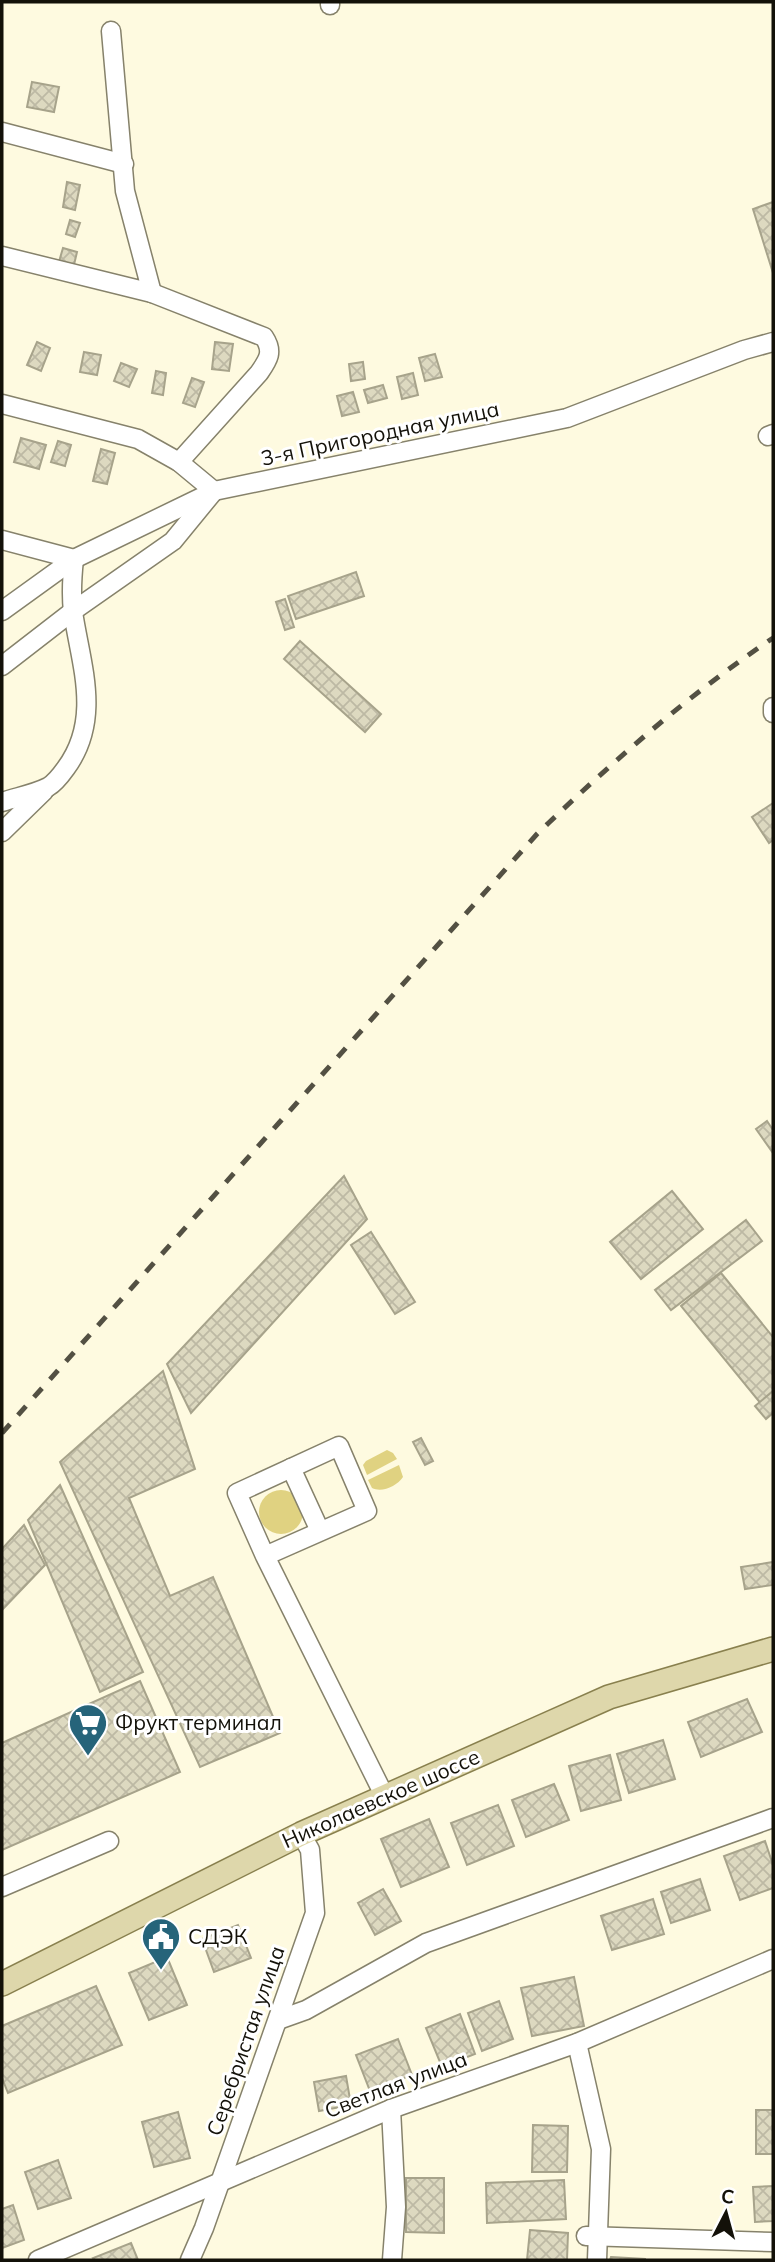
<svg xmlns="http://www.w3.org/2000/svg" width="775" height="2262" viewBox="0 0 775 2262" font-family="Mulish,sans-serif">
  <defs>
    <pattern id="building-cross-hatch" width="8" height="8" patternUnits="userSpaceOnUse" patternTransform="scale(1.75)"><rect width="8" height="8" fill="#ddd9c0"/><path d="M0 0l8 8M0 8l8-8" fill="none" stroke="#bdb9a4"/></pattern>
  </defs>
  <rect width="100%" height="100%" fill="#fefae0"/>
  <!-- grass -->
  <g fill="#e0d281">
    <path d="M387,1450l6,3 4,6 -30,16 -4,-10 3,-4z"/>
    <path d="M399,1465l4,12c-6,9 -21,16 -31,11l-4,-8z"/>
    <circle cx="281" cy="1512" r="22"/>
  </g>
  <!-- building -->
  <g fill="url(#building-cross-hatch)" stroke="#a7a38b" stroke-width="2">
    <path d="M32,82l27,5 -5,25 -27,-5z"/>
    <path d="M67,182l13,3 -5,25 -12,-3z"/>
    <path d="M773,202v71l-20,-64z"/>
    <path d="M70,220l10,3 -5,14 -9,-3z"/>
    <path d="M63,248l14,4 -4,17 -15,-4z"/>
    <path d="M37,342l13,6 -9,23 -14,-6z"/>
    <path d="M215,342l18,2 -4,27 -17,-2z"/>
    <path d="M84,352l17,3 -4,20 -17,-3z"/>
    <path d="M435,354l7,23 -17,4 -6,-23z"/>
    <path d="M363,362l2,17 -14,2 -2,-17z"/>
    <path d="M121,363l16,6 -8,18 -15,-6z"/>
    <path d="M156,371l10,2 -3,22 -11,-2z"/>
    <path d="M413,373l5,22 -16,4 -5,-22z"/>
    <path d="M192,378l12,4 -9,25 -12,-4z"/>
    <path d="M383,385l4,13 -19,5 -4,-13z"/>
    <path d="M353,392l6,20 -17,4 -5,-20z"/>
    <path d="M21,438l25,7 -7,24 -25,-7z"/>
    <path d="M58,441l13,4 -6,21 -14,-4z"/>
    <path d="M101,449l14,4 -8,31 -14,-3z"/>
    <path d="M356,572l8,24 -68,23 -8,-23z"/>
    <path d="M285,599l9,28 -9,3 -9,-28z"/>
    <path d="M300,641l81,73 -16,18 -81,-73z"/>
    <path d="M773,803v37l-4,3 -17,-26z"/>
    <path d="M767,1121l6,9v23l-17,-24z"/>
    <path d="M344,1176l23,43 -176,194 -24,-49z"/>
    <path d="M672,1191l31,38 -62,50 -31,-37z"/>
    <path d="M746,1220l16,21 -91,69 -16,-20z"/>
    <path d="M371,1232l44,70 -20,12 -44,-69z"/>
    <path d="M721,1273l52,64v58l-11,10 -81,-99z"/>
    <path d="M163,1371l32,98 -66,29 41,98 43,-19 67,156 -80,34 -140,-305z"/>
    <path d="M773,1391v22l-7,6 -11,-13z"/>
    <path d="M421,1438l12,23 -8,4 -12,-23z"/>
    <path d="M60,1485l83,187 -43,20 -72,-172z"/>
    <path d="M24,1525l21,40 -43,45v-61z"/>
    <path d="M773,1562v23l-28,4 -4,-22z"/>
    <path d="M140,1681l40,91 -178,78v-107z"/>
    <path d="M747,1699l15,33 -61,25 -13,-35z"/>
    <path d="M663,1740l12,39 -46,14 -12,-39z"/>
    <path d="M610,1755l11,45 -40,11 -12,-45z"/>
    <path d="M554,1784l15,36 -43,17 -14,-37z"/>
    <path d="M498,1805l16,41 -47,19 -16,-42z"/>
    <path d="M429,1819l20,48 -48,20 -20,-48z"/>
    <path d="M765,1841l8,24v23l-33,12 -16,-44z"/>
    <path d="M700,1879l10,31 -39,13 -10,-31z"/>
    <path d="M383,1889l18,32 -26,14 -17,-32z"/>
    <path d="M653,1899l11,35 -52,16 -11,-34z"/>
    <path d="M238,1925l13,33 -37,14 -12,-33z"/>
    <path d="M167,1957l20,48 -38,15 -20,-47z"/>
    <path d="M574,1977l10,49 -52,10 -11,-48z"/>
    <path d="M96,1986l26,59 -114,48 -6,-15v-52z"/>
    <path d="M499,2001l14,38 -31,12 -14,-38z"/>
    <path d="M460,2014l15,40 -33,13 -16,-39z"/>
    <path d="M398,2039l14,36 -42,16 -14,-36z"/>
    <path d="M346,2076l5,29 -32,6 -5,-29z"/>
    <rect x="756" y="2110" width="17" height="44"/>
    <path d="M178,2112l12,46 -36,9 -12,-45z"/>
    <path d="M533,2125l35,1 -1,46h-35z"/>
    <path d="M58,2160l13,38 -33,11 -13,-37z"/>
    <path d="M406,2178h38v55l-38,-1z"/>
    <path d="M564,2180l2,39 -79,4 -1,-40z"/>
    <path d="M773,2186v35l-18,1 -2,-35z"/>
    <path d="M13,2205l11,35 -22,8v-39z"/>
    <path d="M530,2230l38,3 -1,27h-40z"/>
    <path d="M131,2243l7,17h-43l-2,-2z"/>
    <path d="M611,2257l34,2v1h-35z"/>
  </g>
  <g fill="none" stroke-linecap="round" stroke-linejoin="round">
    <!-- minor casing -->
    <g stroke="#86826b" stroke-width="21">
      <g id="minor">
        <path d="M330,2v3"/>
        <path d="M2,132l122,32"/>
        <path d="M2,256l150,37 -27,-102 -14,-160"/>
        <path d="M152,293l112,44c10,15 4,23 -5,36l-80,89"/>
        <path d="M2,404l136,35 41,23 35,29 353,-73 177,-68 29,-8"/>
        <path d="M768,436l5,-2"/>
        <path d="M2,540l72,19c-2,18 -3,35 -1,53 8,53 29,107 -7,156 -5,7 -11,15 -18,19 -14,7 -31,10 -46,15"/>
        <path d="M2,611l72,-52 134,-65"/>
        <path d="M2,666l71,-55 100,-70 41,-50"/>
        <path d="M773,707v6"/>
        <path d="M2,832l42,-41"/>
        <path d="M291,1468l29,63"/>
        <path d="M265,1556l102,-45 -28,-65 -102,47 28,63 120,241"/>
        <path d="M2,1887l107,-46"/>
        <path d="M278,2020l28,-10 120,-67 347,-125"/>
        <path d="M577,2043l24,106 -4,111"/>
        <path d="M391,2109l5,98 -4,53"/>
        <path d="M586,2236l187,6"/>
        <path d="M38,2260l353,-151 186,-66 196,-84"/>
        <path d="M190,2260l14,-32 111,-315 -5,-63 -9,-16"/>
      </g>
    </g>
    <!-- major casing -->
    <g stroke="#89804e" stroke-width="26">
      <path id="major" d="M2,1984l299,-150 308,-137 164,-48"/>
    </g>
    <!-- minor -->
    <use href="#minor" stroke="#fff" stroke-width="18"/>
    <!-- major -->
    <use href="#major" stroke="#ded7ab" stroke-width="23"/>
    <!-- rail -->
    <path stroke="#535043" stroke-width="5" stroke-dasharray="12 12" stroke-linecap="butt" d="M2,1433l535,-599c74,-71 151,-139 236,-196"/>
  </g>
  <!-- icons -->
  <defs>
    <g id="supermarket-pin" transform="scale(2.0125)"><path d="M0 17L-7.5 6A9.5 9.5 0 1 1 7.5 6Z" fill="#26647a" stroke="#fff"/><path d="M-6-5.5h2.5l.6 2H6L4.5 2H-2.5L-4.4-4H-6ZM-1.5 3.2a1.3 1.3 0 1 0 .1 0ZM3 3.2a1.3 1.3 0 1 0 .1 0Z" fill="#fff"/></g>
    <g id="civic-pin" transform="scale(2.0125)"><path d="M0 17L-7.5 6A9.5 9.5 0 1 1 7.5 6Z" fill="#26647a" stroke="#fff"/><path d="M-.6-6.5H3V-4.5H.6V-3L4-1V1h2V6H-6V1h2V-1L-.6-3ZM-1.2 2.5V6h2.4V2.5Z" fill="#fff"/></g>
  </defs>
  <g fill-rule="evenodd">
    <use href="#supermarket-pin" x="88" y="1723"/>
    <use href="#civic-pin" x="161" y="1937"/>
  </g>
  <g text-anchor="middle" stroke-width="6" stroke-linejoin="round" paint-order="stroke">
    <!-- street labels -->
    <g font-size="21" fill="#131109" stroke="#fff">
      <text transform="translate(380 434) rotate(-12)" y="7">3-я Пригородная улица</text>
      <text transform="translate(381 1799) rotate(-24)" y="7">Николаевское шоссе</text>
      <text transform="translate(246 2041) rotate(-71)" y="7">Серебристая улица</text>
      <text transform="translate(396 2085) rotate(-21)" y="7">Светлая улица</text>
    </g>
    <!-- poi labels -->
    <g font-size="21" fill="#131109" stroke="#fff" text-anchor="start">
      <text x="115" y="1730">Фрукт терминал</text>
      <text x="188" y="1944">СДЭК</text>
    </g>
  </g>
  <!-- border -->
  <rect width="775" height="2262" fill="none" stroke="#131109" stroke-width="7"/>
  <!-- north arrow -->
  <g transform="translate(726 2213) rotate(6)" stroke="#ffffff" stroke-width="5" paint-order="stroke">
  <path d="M0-5L12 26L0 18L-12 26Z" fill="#131109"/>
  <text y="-10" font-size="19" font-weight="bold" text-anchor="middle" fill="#131109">С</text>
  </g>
</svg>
